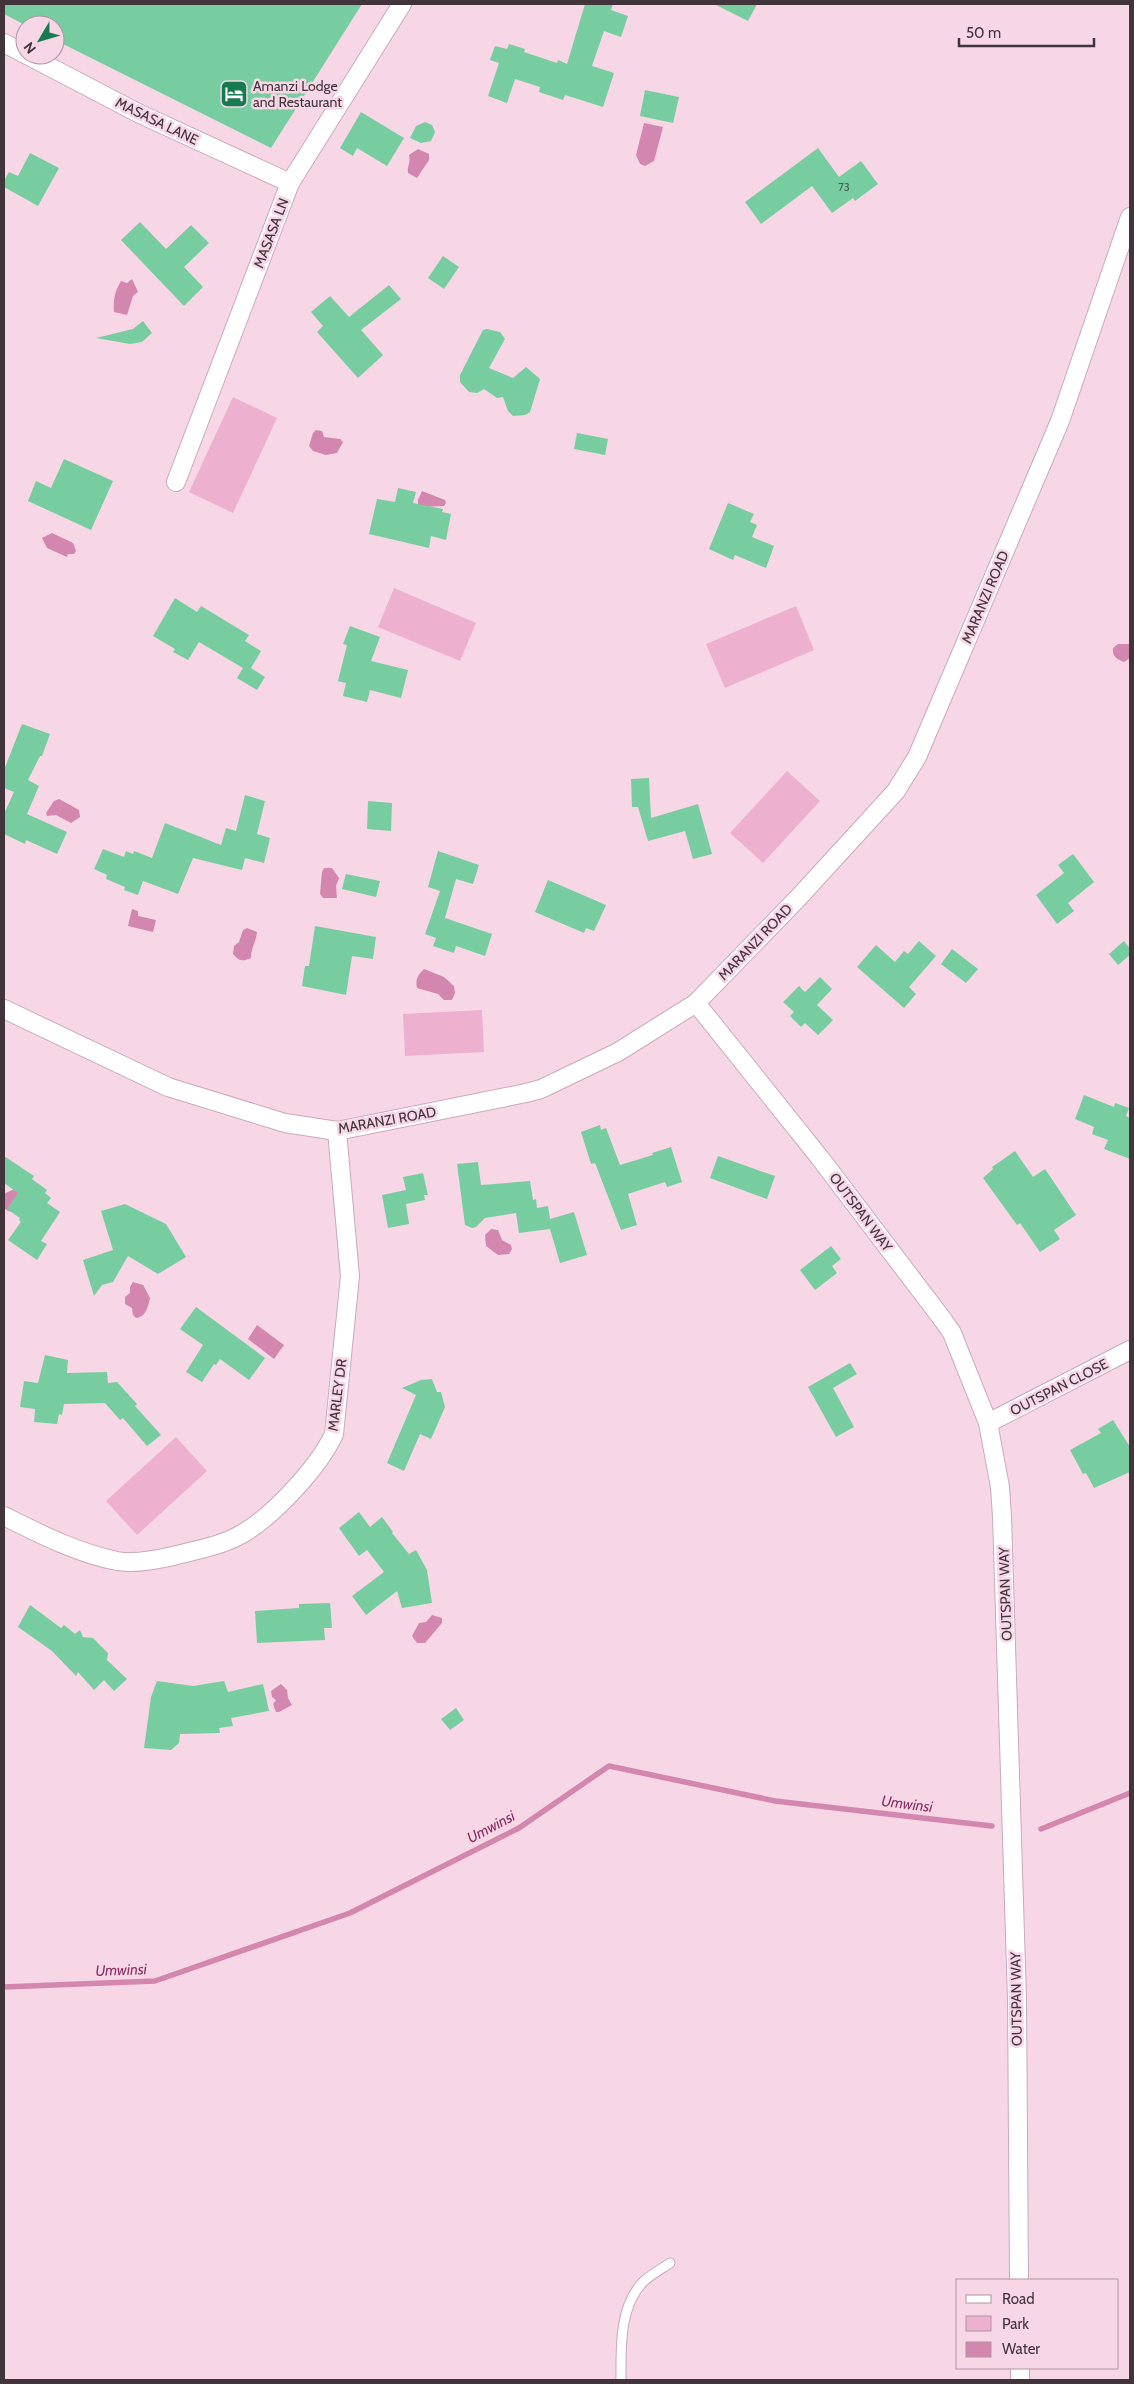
<svg xmlns="http://www.w3.org/2000/svg" width="1134" height="2384" viewBox="0 0 1134 2384" font-family="Cabin,sans-serif">
  <rect width="100%" height="100%" fill="#f7d6e6"/>
  <!-- green -->
  <g fill="#edb1cf">
    <path d="M233,397l44,21 -44,95 -44,-21z"/>
    <path d="M394,588l82,35 -16,38 -82,-34z"/>
    <path d="M796,606l18,44 -89,38 -19,-44z"/>
    <path d="M787,771l33,30 -57,62 -33,-30z"/>
    <path d="M482,1010l2,42 -79,4 -2,-42z"/>
    <path d="M176,1437l31,34 -70,64 -31,-34z"/>
  </g>
  <!-- water -->
  <g fill="#d387af">
    <path d="M644,123l19,4 -9,34 -9,5 -5,-2 -4,-9z"/>
    <path d="M418,149l11,5v6l-12,18 -9,-5c-1,-7 3,-11 1,-18z"/>
    <path d="M132,279l6,13 -5,4 -6,19 -13,-3c-1,-13 1,-21 7,-31l6,2z"/>
    <path d="M316,430l6,1 2,6 16,2 3,3 -6,11 -11,2 -13,-4 -4,-5 4,-13z"/>
    <path d="M422,491l23,9 1,3 -2,3 -26,1v-7z"/>
    <path d="M52,533l21,10 3,8 -2,3h-6l-1,3 -20,-9 -5,-10z"/>
    <path d="M1118,644h12v14l-6,4c-7,-3 -12,-5 -11,-14z"/>
    <path d="M59,799l20,11 1,7 -9,6 -15,-8 -9,1 -1,-3 8,-12z"/>
    <path d="M324,868h8l7,10 -3,8 1,12h-14l-3,-4 2,-22z"/>
    <path d="M132,909l6,2v5l18,4 -3,12 -25,-6z"/>
    <path d="M247,928l10,4c-1,10 -6,16 -6,26 -9,4 -12,3 -18,-4l1,-8 5,-4 4,-12z"/>
    <path d="M424,969l20,8 10,9 1,7 -3,7h-8l-6,-6 -21,-6c-2,-9 1,-13 7,-19z"/>
    <path d="M24,1184l-10,28 -6,-1 -4,-3v-14z"/>
    <path d="M491,1229l7,1 4,10 9,5 1,4 -3,5 -11,1 -12,-9 -1,-11z"/>
    <path d="M133,1282l10,3 7,13c-2,9 -4,19 -14,20l-3,-3 -1,-7 -7,-4v-7l5,-4v-6z"/>
    <path d="M257,1325l27,20 -10,14 -26,-20z"/>
    <path d="M432,1615l10,3v5l-17,20h-8l-5,-7 7,-13 7,-1z"/>
    <path d="M281,1684l6,6 1,8 4,7 -13,7h-3l-3,-8 3,-4 -4,-3 -1,-6z"/>
  </g>
  <g fill="none" stroke-linecap="round" stroke-linejoin="round">
    <!-- stream -->
    <g stroke="#d387af" stroke-width="5.5">
      <path d="M1041,1829l89,-36"/>
      <path d="M4,1987l151,-6 195,-68 169,-85 90,-62 166,35 217,25"/>
    </g>
  </g>
  <!-- building -->
  <g fill="#77cda0">
    <path d="M4,4h358l-91,144 -216,-108v-15h-30l-21,-11z"/>
    <path d="M585,4h28l-2,6 17,6 -7,21 -17,-6 -12,35 22,7 -11,34 -38,-12 -2,5 -24,-8 1,-5 -25,-8 -8,24 -19,-7 11,-33 -9,-3 5,-14 12,3 2,-5 16,5 -1,3 33,11 1,-3 9,4z"/>
    <path d="M714,4h43l-9,17z"/>
    <path d="M645,90l34,7 -6,26 -33,-7z"/>
    <path d="M361,112l43,26 -17,28 -30,-18 -4,8 -13,-8z"/>
    <path d="M425,122l7,3 3,7 -4,9 -10,2 -11,-5 6,-12z"/>
    <path d="M818,148l21,29 22,-16 17,23 -23,17 -2,-3 -21,15 -20,-27 -51,38 -16,-22z"/>
    <path d="M30,153l29,15 -21,38 -34,-19v-6l5,-9 9,4z"/>
    <path d="M140,222l26,27 25,-24 18,18 -25,24 19,20 -19,19 -63,-66z"/>
    <path d="M443,256l16,11 -15,22 -16,-11z"/>
    <path d="M389,285l12,14 -40,31 22,25 -25,23 -41,-46 6,-6 -12,-14 19,-16 19,21z"/>
    <path d="M143,321l9,12 -10,9 -12,2 -34,-6 37,-9z"/>
    <path d="M487,329l13,3 5,7 -16,29 24,10 13,-11 14,12 -10,33 -5,3 -12,1 -5,-5 -5,-14 -6,1 -13,-9 -7,4 -8,-1 -9,-10v-7l23,-45z"/>
    <path d="M577,433l31,6 -3,16 -31,-6z"/>
    <path d="M64,459l49,22 -22,49 -63,-29 8,-20 15,7z"/>
    <path d="M398,488l18,4 -3,11 30,6 -1,3 9,2 -5,26 -15,-4 -2,12 -60,-14 8,-35 18,3z"/>
    <path d="M728,503l26,11 -4,8 7,3 -5,12 22,9 -8,22 -31,-13 -2,5 -24,-11z"/>
    <path d="M175,598l22,14 4,-6 48,29 -4,6 16,10 -10,17 14,9 -8,13 -20,-12 6,-10 -44,-26 -11,18 -15,-8 2,-3 -22,-13z"/>
    <path d="M350,626l30,11 -9,24 37,9 -7,28 -31,-8 -3,12 -24,-6 3,-13 -8,-2 9,-36 -4,-1z"/>
    <path d="M22,724l28,10 -8,22h-2l-12,24 11,6 -12,28 40,18 -10,22 -31,-14 -1,4 -21,-10v-20l10,-22 -10,-4v-18z"/>
    <path d="M649,778l2,40 47,-14 14,50 -19,5 -8,-28 -37,10 -10,-34h-6l-1,-28z"/>
    <path d="M245,795l20,6 -8,33 13,4 -6,25 -19,-5 -3,12 -49,-12 -15,36 -35,-13 -5,14 -14,-5 1,-3 -19,-8 1,-4 -13,-6 9,-20 21,8 2,-6 7,3 1,-3 18,7 13,-35 56,22 5,-17 10,3z"/>
    <path d="M368,801l24,2 -1,28 -24,-2z"/>
    <path d="M438,851l41,14 -6,19 -17,-5 -11,39 47,16 -7,22 -29,-10 -2,7 -21,-7 3,-8 -11,-4 15,-43 -12,-4z"/>
    <path d="M1073,854l21,28 -26,21 6,8 -17,13 -21,-29 28,-22 -6,-8z"/>
    <path d="M346,874l34,7 -4,16 -34,-8z"/>
    <path d="M548,880l58,25 -12,26 -8,-3 -2,5 -49,-21z"/>
    <path d="M315,926l61,11 -3,22 -21,-3 -6,39 -44,-9 3,-20h4z"/>
    <path d="M919,941l17,15 -27,31 7,7 -12,14 -47,-41 19,-22 19,17 9,-11 4,3z"/>
    <path d="M1124,941l6,8v6l-12,10 -9,-11z"/>
    <path d="M952,949l26,20 -12,14 -25,-19z"/>
    <path d="M820,977l12,12 -15,16 16,15 -15,15 -13,-12 -4,4 -11,-11 4,-4 -11,-10 16,-16 6,6z"/>
    <path d="M1084,1095l30,12 1,-4 14,5 -3,8 4,2v41l-26,-10 4,-9 -16,-6 2,-7 -19,-8z"/>
    <path d="M600,1125l1,5 5,-2 14,37 33,-10 -1,-2 19,-6 11,35 -15,5 -2,-5 -37,12 9,31 -16,5 -26,-67 -4,1 -10,-32z"/>
    <path d="M1015,1151l18,26 12,-8 31,46 -22,15 6,9 -20,13 -20,-29 -3,2 -34,-47 10,-9 -1,-2z"/>
    <path d="M4,1156l30,20 -2,3 15,11 -2,3 6,5 -4,5 13,9 -19,29 6,3 -10,16 -29,-20 13,-18 -2,-2 1,-2 -13,-9 11,-16 -14,-10z"/>
    <path d="M718,1156l57,20 -8,23 -57,-21z"/>
    <path d="M478,1162l3,23 49,-4 3,19 3,-1 1,9 11,-2 2,13 24,-7 13,43 -27,8 -10,-34 -31,4 -3,-20 -31,5 -9,9 -4,1 -7,-3 -8,-61z"/>
    <path d="M423,1173l5,22h-4l1,5 -19,4 3,20 -21,4 -6,-33 24,-5 -3,-13z"/>
    <path d="M125,1204l41,20 20,33 -28,17 -30,-18 -15,26 -11,3 -8,11 -11,-36 30,-10 -12,-39z"/>
    <path d="M831,1246l10,13 -9,7 5,7 -22,17 -15,-20z"/>
    <path d="M196,1307l69,51 -16,22 -29,-21 -4,6 -2,-1 -12,18 -16,-10 17,-27 -23,-16z"/>
    <path d="M45,1355l23,5 -1,13 40,-1 1,11 9,-1 20,22 -2,2 26,29 -14,11 -24,-28 -3,2 -15,-17 -41,1 -2,11 -3,-1 -2,10 -23,-2 1,-13 -15,-2 4,-26 14,2z"/>
    <path d="M850,1363l7,11 -24,14 21,39 -18,10 -28,-50z"/>
    <path d="M432,1379l5,13h4l4,15 -14,32 -11,-5 -16,37 -17,-8 29,-68 -14,-7 19,-8z"/>
    <path d="M1113,1420l17,27v25l-36,16 -8,-15 -3,1 -13,-24 31,-17 -3,-4z"/>
    <path d="M359,1512l11,15 12,-10 11,15 -1,1 17,21 7,-4 11,20 5,33 -30,5 -5,-17 -31,24 -14,-19 32,-24 -17,-22 -8,6 -20,-28z"/>
    <path d="M330,1603l2,25h-8l1,12 -68,3 -2,-32 44,-3v-4z"/>
    <path d="M30,1605l31,23 3,-3 11,9 5,-4 3,7 10,1 15,15 -1,7 20,19 -13,12 -10,-11 -10,10 -16,-18 -2,4 -24,-25 -34,-24z"/>
    <path d="M157,1681l36,5 31,-5 4,11 35,-8 6,27 -38,7 2,8 -14,2 1,5 -40,1 -1,9 -8,7 -27,-2 7,-51z"/>
    <path d="M456,1708l8,12 -14,10 -9,-11z"/>
  </g>
  <g fill="none" stroke-linecap="round" stroke-linejoin="round">
    <!-- lane casing -->
    <g stroke="#caaaba" stroke-width="11">
      <path id="lane" d="M621,2380c0,-33 -2,-74 23,-99 8,-7 17,-12 26,-18"/>
    </g>
    <!-- street casing -->
    <g stroke="#caaaba" stroke-width="20">
      <g id="street">
        <path d="M4,43l21,11"/>
        <path d="M27,55l111,58 152,70"/>
        <path d="M176,482l114,-299 112,-179"/>
        <path d="M696,1003l124,155 123,162 9,13 36,90 12,64 2,30 15,482 2,281"/>
        <path d="M4,1009l164,78 117,36 52,8 189,-38 15,-4 77,-37 78,-49 103,-106 97,-106 21,-34 143,-336 70,-204"/>
        <path d="M988,1423l142,-73"/>
        <path d="M4,1516c36,18 73,37 113,45 17,3 39,-1 56,-5 23,-6 48,-10 69,-22 31,-18 77,-67 92,-100l16,-158 -13,-145"/>
        <path d="M1020,2368v12"/>
      </g>
    </g>
    <!-- lane -->
    <use href="#lane" stroke="#fff" stroke-width="9"/>
    <!-- street -->
    <use href="#street" stroke="#fff" stroke-width="18"/>
  </g>
  <!-- icons -->
  <defs>
    <g id="hotel-square" transform="scale(1.4375)"><rect x="-9" y="-9" width="18" height="18" rx="4" fill="#187a51" stroke="#f7d6e6"/><path d="M-6-4.5h1.5V1H6V5H4.5V3h-9V5H-6ZM-4 0a1.8 1.8 0 1 1 3.6 0ZM.5 0V-2.5h3Q6-2.5 6 0Z" fill="#fff"/></g>
  </defs>
  <g fill-rule="evenodd">
    <use href="#hotel-square" x="234" y="94"/>
  </g>
  <g text-anchor="middle" stroke-width="5" stroke-linejoin="round" paint-order="stroke">
    <!-- number labels -->
    <g font-size="11" fill="#4e5a54">
      <text x="844" y="191">73</text>
    </g>
    <!-- poi labels -->
    <g font-size="14" fill="#41343a" stroke="#f7d6e6" text-anchor="start">
      <text x="253" y="91">Amanzi Lodge<tspan x="253" dy="16">and Restaurant</tspan></text>
    </g>
    <!-- street labels -->
    <g font-size="14" fill="#41343a" stroke="#f7d6e6">
      <text transform="translate(157 121) rotate(26)" y="5">MASASA LANE</text>
      <text transform="translate(271 233) rotate(-69)" y="5">MASASA LN</text>
      <text transform="translate(985 597) rotate(-67)" y="5">MARANZI ROAD</text>
      <text transform="translate(755 942) rotate(-46)" y="5">MARANZI ROAD</text>
      <text transform="translate(387 1120) rotate(-10)" y="5">MARANZI ROAD</text>
      <text transform="translate(861 1212) rotate(53)" y="5">OUTSPAN WAY</text>
      <text transform="translate(1059 1387) rotate(-27)" y="5">OUTSPAN CLOSE</text>
      <text transform="translate(337 1395) rotate(-83)" y="5">MARLEY DR</text>
      <text transform="translate(1005 1594) rotate(-92)" y="5">OUTSPAN WAY</text>
      <text transform="translate(1016 1999) rotate(-91)" y="5">OUTSPAN WAY</text>
    </g>
    <!-- water labels -->
    <g font-size="15" font-style="italic" fill="#892f64" stroke="#f7d6e6">
      <text transform="translate(907 1804) rotate(7)" y="5">Umwinsi</text>
      <text transform="translate(491 1827) rotate(-28)" y="5">Umwinsi</text>
      <text transform="translate(121 1970) rotate(-2)" y="5">Umwinsi</text>
    </g>
  </g>
  <!-- border -->
  <rect width="1134" height="2384" fill="none" stroke="#41343a" stroke-width="10"/>
  <!-- legend -->
  <rect x="956" y="2279" width="162" height="90" fill="#f7d6e6" stroke="#ae95a1"/>
  <rect x="966" y="2295" width="25" height="8" fill="#ffffff" stroke="#ae95a1"/>
  <text x="1002" y="2304" font-size="15" fill="#41343a">Road</text>
  <rect x="966" y="2316" width="25" height="15" fill="#edb1cf" stroke="#ae95a1"/>
  <text x="1002" y="2329" font-size="15" fill="#41343a">Park</text>
  <rect x="966" y="2342" width="25" height="15" fill="#d387af" stroke="#ae95a1"/>
  <text x="1002" y="2354" font-size="15" fill="#41343a">Water</text>
  <!-- north arrow -->
  <g transform="translate(40 40) rotate(232)"><circle r="24" fill="#f7d6e6" stroke="#ae95a1"/>
  <path d="M0-4L9 19L0 12L-9 19Z" fill="#187a51"/>
  <text y="-8" font-size="14" font-weight="bold" text-anchor="middle" fill="#41343a">N</text>
  </g>
  <!-- scale -->
  <path d="M959 38v8h135v-8" fill="none" stroke="#41343a" stroke-width="2.5"/>
  <text x="966" y="38" font-size="15" fill="#41343a" stroke="#f7d6e6" stroke-width="4" paint-order="stroke">50 m</text>
</svg>
